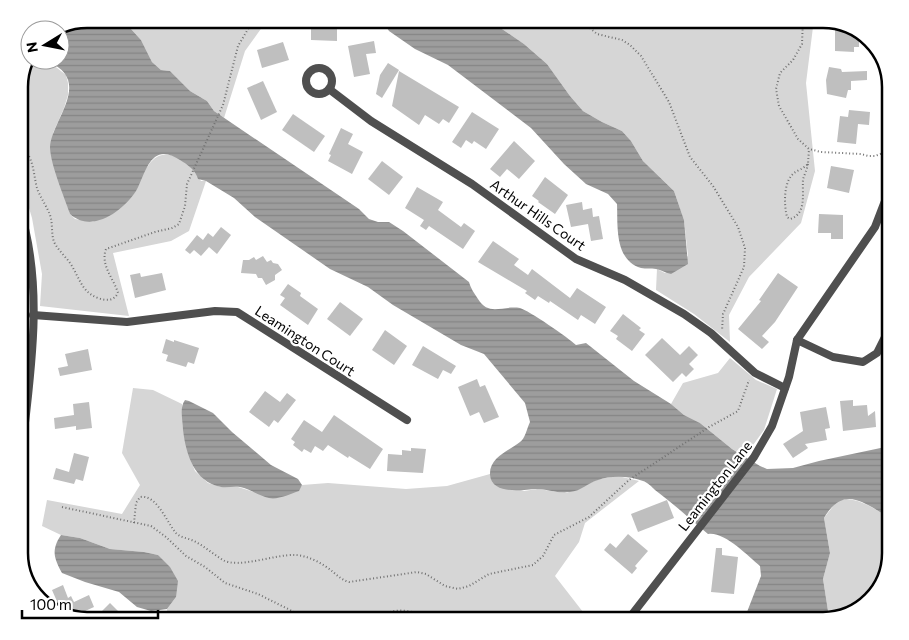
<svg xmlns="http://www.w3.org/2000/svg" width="909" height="640" viewBox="0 0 909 640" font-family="Commissioner,sans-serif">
  <defs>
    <pattern id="water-rules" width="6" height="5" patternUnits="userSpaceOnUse" patternTransform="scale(1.25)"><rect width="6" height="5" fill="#9d9d9d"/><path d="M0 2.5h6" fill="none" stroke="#858585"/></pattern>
  </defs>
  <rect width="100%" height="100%" fill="#fff"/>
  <!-- green -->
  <g fill="#d6d6d6">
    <path d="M111,19h157l-23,32 -21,67 -10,-7 -7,-10 -17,-10 -20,-20 -9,-1 -9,-8 -11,-22 -10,-11z"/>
    <path d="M464,19h350l-8,64 9,88 -14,52 -52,54 -20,38 1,27 -36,-28 -38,-24 1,-21 8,4 23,-17 -4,-36 -10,-29 -31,-30 -12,-20 -9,-10 -20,-9 -19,-11 -13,-15 -23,-32 -23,-20 -22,-15 -22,-5z"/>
    <path d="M30,59l17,1 19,15 2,8v12l-4,13 -11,25 -1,25 18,56 5,5 18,3 55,-56c16,-25 41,-4 53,15h5l-17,50 -18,10 -58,12 16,63 -89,-10 2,-32 -10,-56 -13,-43v-94z"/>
    <path d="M730,358l26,22 21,9 -13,41 -19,26 -13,-7 -32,-26 -16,-8 -13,-11 12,-21 35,-10z"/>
    <path d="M133,388l20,2 29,14 2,32 7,25 4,10 13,12 13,4h17l16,5 44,-1 4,-6 26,-2 78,6 41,-3 43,-12 3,9 31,8 13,-2 30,4 32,-14 19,-3 21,5 -54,42 -6,19 -24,34 35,45h-422l-1,-12 9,-12 -18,-42 -14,-3 -34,-3 -30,-11 -19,-3 -19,-9 5,-26 75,14 18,-29 -18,-32z"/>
    <path d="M846,499c17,1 30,11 44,19v36l-12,36 -6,8 -19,16 -30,7 5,-10 -5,-32 7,-26 -6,-35 13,-17z"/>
  </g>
  <!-- water -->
  <g fill="url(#water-rules)">
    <path d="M86,19h25l20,10 10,11 11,22 9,8 9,1 20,20 17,10 7,10 145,98 10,10 9,3h11l14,9 66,51c2,7 5,11 9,17 11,18 25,6 42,9 8,2 49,30 56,37l10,-2 48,38 37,23 13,11 16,8 32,26 28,17 7,3 26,-1 26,-7 71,-15v72c-26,-15 -46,-34 -66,0l6,35 -7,26 5,32 -5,10h-67l-4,-1 -5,-8 14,-36 -1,-10c-12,-10 -36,-35 -52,-32 -18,-15 -34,-30 -53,-44 -3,-3 -8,-8 -12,-9 -13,-5 -32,-6 -45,-1 -10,3 -17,11 -28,12 -11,2 -23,-3 -34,-3 -14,1 -44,6 -46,-14 -1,-18 19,-24 30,-33 5,-3 7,-14 10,-20l-5,-19 -41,-49 -23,-9 -68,-40 -25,-18 -38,-18 -75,-52 -21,-19 -28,-17 -8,-2c-2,-8 -11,-15 -18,-19 -8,-5 -17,-9 -25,-3 -10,8 -13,24 -19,34 -13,20 -44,43 -66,23 -6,-18 -19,-48 -20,-66 0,-22 30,-53 15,-74 -4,-6 -12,-10 -18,-14h13v-30h-4z"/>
    <path d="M381,19h83l16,5 22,5 22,15 23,20 23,32 13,15 19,11 20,9 9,10 12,20 31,30 10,29 4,44 -17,10c-5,-1 -10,-4 -15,-5 -5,-1 -10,0 -15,-1 -27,-8 -23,-43 -24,-64l-9,-10 -22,-10 -22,-20 -33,-36 -83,-63 -33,-16 -26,-18z"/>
    <path d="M185,400l4,1 24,12 19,19 39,33 27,14 4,6 -3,6c-9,3 -21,9 -30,7 -10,-2 -19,-9 -29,-11 -6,-1 -13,1 -19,0 -27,-5 -35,-33 -38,-57 0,-9 -4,-22 2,-30z"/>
    <path d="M61,535l19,3 30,11 34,3 14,3 12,12 8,14 -2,16 -9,12 -16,2 -14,-4 -18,-15 -34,-10 -23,-9c-8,-15 -11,-23 -1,-38z"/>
  </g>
  <!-- building -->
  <g fill="#bfbfbf">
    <path d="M311,19h26v22l-26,-1z"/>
    <path d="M835,25h7l17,6v16h-5v5l-19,-1z"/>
    <path d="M374,41l2,12 -10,1 4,20 -16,3 -6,-31z"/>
    <path d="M283,42l6,18 -27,8 -5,-18z"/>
    <path d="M388,63l11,7 -17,28 -6,-4 4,-19z"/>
    <path d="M829,67l12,2 1,3 25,-1v9l-16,1v9h-3l-2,8 -19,-4 -1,-14z"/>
    <path d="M399,71l60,36 -10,16 -6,-4 -4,5 -14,-9 -6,10 -27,-19z"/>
    <path d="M263,81l14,31 -16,8 -14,-32z"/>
    <path d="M849,110l21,2 -1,13 -11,-1 -2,20 -19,-2 3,-26 8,1z"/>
    <path d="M472,112l27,17 -13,20 -12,-8 -2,3 -6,-4 -5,8 -9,-6z"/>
    <path d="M293,114l32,22 -11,16 -32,-22z"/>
    <path d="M341,128l12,6 -5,10 15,8 -11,22 -24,-13 3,-6 -2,-1z"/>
    <path d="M514,141l21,20 -16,18 -12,-10 -7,8 -10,-8z"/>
    <path d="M382,161l21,16 -14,18 -21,-16z"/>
    <path d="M831,166l23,4 -5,23 -22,-5z"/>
    <path d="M545,177l23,18 -13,19 -17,-12 1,-1 -7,-5z"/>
    <path d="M417,187l26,15 -5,8 23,17 3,-4 11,8 -12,18 -34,-23 -3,4 -6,-4 4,-6 -19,-12z"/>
    <path d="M582,202l1,8 9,-2 1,9 6,-1 4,23 -12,2 -3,-17 -17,3 -5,-22z"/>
    <path d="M819,214l24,1v24h-12v-6h-13z"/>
    <path d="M221,227l10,8 -14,19 -8,-7 -8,9 -7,-6 -4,4 -5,-4 12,-15 6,5 5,-7 5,4z"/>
    <path d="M493,241l26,18 -5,6 14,10 4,-6 38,29 7,-10 29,19 -11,17 -14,-9 -3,5 -28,-19 -1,2 -11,-7 -3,4 -10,-7 2,-2 -49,-29z"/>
    <path d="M263,256l4,6 4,-2 2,3 5,1 4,6 -7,5v5l-9,5 -4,-7h-4l-2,-4 -15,-1 2,-13h6l5,-3 2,3z"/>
    <path d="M140,273l1,4 21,-4 4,17 -31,8 -5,-23z"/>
    <path d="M778,273l20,14 -23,35 -13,14 7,6 -7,7 -24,-20 23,-28 -2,-1z"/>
    <path d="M288,284l13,9 -1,3 18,13 -10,16 -28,-20 5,-7 -5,-3z"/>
    <path d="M340,302l23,17 -13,17 -23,-17z"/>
    <path d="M623,314l18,14 -2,2 6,4 -13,17 -16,-12 2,-3 -8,-5z"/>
    <path d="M385,330l22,16 -13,19 -22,-15z"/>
    <path d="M662,338l18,17 9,-9 9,9 -9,9 5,5 -8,8 -4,-4 -9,9 -28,-27z"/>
    <path d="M166,339l8,3v-2l25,8 -5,16 -6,-2 -2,5 -20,-6 2,-6 -6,-2z"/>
    <path d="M423,346l33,20 -5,8 -8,-4 -5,9 -26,-14z"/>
    <path d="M88,349l4,21 -32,6 -2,-8 10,-2 -3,-12z"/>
    <path d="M477,379l3,8 5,-2 14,32 -15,6 -5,-11 -9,4 -12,-29z"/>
    <path d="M265,391l15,11 7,-9 9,7 -18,23 -4,-3 -5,7 -20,-15z"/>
    <path d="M853,400v6l14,-1 1,11 7,-5 1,16 -33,4 -3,-30z"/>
    <path d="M890,401v19l-9,-13z"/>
    <path d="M89,402l3,26 -16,2v-4l-21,3 -1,-11 20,-3 -1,-11z"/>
    <path d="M826,407l4,21 -5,1 2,11 -22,4 3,4 -15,10 -10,-14 20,-13 -3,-19z"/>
    <path d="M334,415l49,34 -13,20 -21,-13 -1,2 -20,-13 -5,6 -8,-5 -4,7 -7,-4 -2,3 -9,-7 2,-3 -4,-3 13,-19 18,12z"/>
    <path d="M411,448l15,1 -3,24 -36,-2 1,-17 14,1v-5l9,1z"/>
    <path d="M74,453l15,4 -6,24 -7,-2 -2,5 -21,-5 3,-11 13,4z"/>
    <path d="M667,500l7,18 -36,14 -7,-18z"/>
    <path d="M628,534l20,17 -13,15 2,2 -5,6 -28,-24 6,-7 6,5z"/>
    <path d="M716,548h6v7l16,2 -4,37 -23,-2z"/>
    <path d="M63,585l5,13 3,-2 3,6 15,-7 5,12 -22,10 -10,-4 -10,-23z"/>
    <path d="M110,603l18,18h-36z"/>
  </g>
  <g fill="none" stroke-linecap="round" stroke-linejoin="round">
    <!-- path -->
    <g stroke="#717171" stroke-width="2" stroke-dasharray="1 2.5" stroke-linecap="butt">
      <path d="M579,19l18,15 25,6 8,5 11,11 28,46 21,55 23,29 25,41 7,21 -1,19 -21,47 -1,17"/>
      <path d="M803,19l-1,25 -9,16 -13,13 -4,16 3,17 19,33 11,10 12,3 40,2 7,2h7l8,-3 7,1"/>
      <path d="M19,147c16,6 14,31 19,44 4,9 9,16 12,24 3,9 1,18 4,27 4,8 11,14 16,21 9,13 11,29 28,35 8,3 16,3 20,-5 -4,-14 -18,-28 -12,-44l49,-17 17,-4 7,-4 6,-18 2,-22 36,-79 15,-59 16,-27"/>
      <path d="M808,164c-1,6 -4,11 -5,16 -1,13 4,34 -13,39l-3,-2c-3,-12 -4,-35 7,-44 4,-3 9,-4 14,-9l1,-15"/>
      <path d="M62,507l89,19 15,11 20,19 19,11 20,16 33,11 38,19 32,8"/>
      <path d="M134,523l2,-20 4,-6c17,-3 27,26 36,36 5,5 12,5 18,8 10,5 19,13 29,19 15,9 53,-6 72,-5 12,0 29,9 38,17 5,4 9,8 16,10l68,-10 9,2 19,12 13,3 11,-3 20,-12 44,-9 10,-9 11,-21 35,-18 40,-37 80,-53 29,-16 11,-31"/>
      <path d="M849,615c11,-17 26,-30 37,-47"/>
      <path d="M371,621c6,-3 12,-7 19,-9 12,-4 32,1 42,9"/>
    </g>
    <!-- minor -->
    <g stroke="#4f4f4f" stroke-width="8">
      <circle cx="319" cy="81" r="13"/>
      <path d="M329,89l42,32 101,63 104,75 49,21 59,34 27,19 44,40 30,15"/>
      <path d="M33,315l94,7 88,-11 22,1 170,108"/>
      <path d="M797,340l36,17 30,5 14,-9 13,-26"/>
      <path d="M19,475c9,-88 28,-182 0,-268"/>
      <path d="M627,621l127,-164 18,-31 17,-49 8,-37 78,-113 10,-26 5,-34"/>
    </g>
  </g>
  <g text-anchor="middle" stroke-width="4.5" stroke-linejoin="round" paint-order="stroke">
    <!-- street labels -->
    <g font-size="14" fill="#000" stroke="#fff">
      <text transform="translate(538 215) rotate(35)" y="5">Arthur Hills Court</text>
      <text transform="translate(305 341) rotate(33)" y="5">Leamington Court</text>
      <text transform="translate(715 486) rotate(-52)" y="5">Leamington Lane</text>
    </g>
  </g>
  <!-- crop -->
  <path d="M0 0H909V640H0ZM87 28H823A59 59 0 0 1 882 87V553A59 59 0 0 1 823 612H87A59 59 0 0 1 28 553V87A59 59 0 0 1 87 28Z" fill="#fff" fill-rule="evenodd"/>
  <path fill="none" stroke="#000" stroke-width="2.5" d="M87 28H823A59 59 0 0 1 882 87V553A59 59 0 0 1 823 612H87A59 59 0 0 1 28 553V87A59 59 0 0 1 87 28Z"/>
  <!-- north arrow -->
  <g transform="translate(45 45) rotate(260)"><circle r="24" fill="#ffffff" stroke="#999999"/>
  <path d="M0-4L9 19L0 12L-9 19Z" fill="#000000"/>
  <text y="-8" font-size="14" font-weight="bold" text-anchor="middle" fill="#000000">N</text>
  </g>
  <!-- scale -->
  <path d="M22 610v8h136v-8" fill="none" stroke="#000000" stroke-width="2.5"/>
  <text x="30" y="610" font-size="15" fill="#000000" stroke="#ffffff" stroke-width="4" paint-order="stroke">100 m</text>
</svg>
